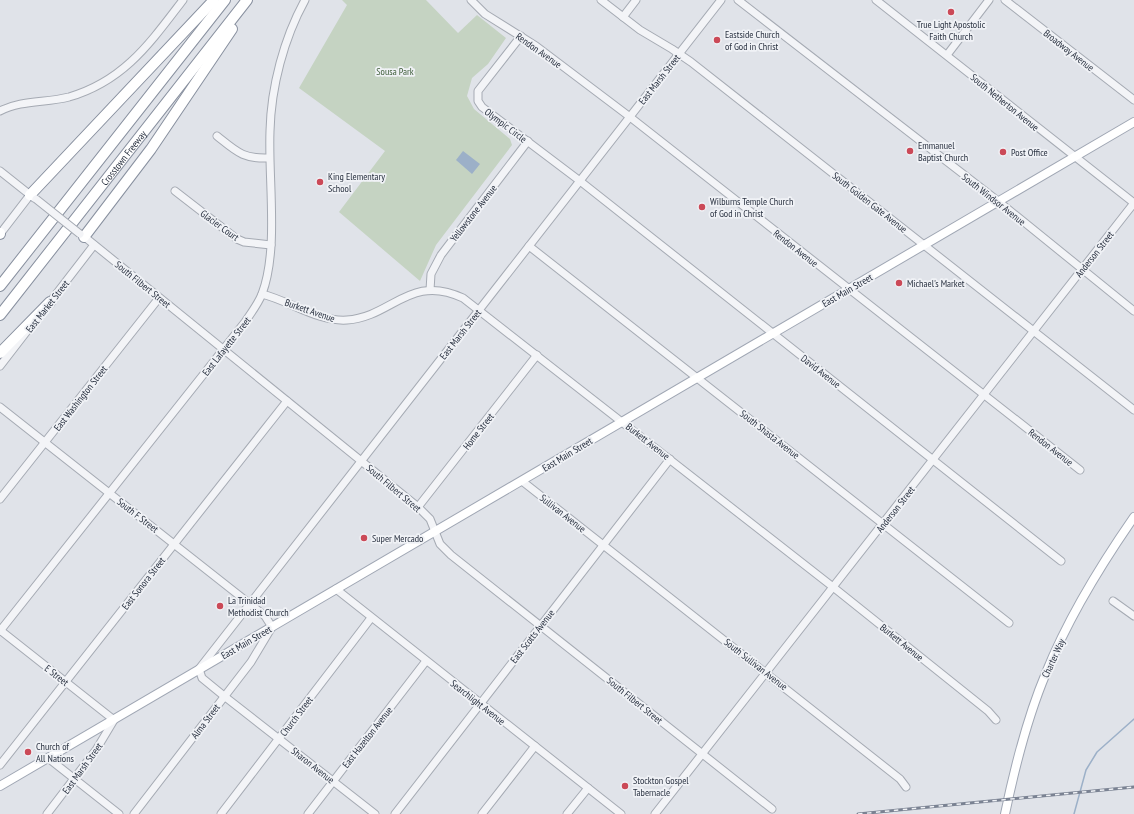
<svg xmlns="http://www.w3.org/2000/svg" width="1134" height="814" viewBox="0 0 1134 814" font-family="'PT Sans Narrow',sans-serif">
  <rect width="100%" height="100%" fill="#e0e3e9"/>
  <!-- green -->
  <path fill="#c5d3c2" d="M342,0h84l32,33 19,-18 29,23 -18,26 -16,14 -5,18 7,13 36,30 2,6 -76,100 -16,36 -81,-69 46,-61 -86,-63 48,-83z"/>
  <!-- water -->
  <path fill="#9cb0c8" d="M463,151l17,13 -8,10 -16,-14z"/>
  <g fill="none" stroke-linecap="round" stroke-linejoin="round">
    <!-- stream -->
    <path stroke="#9cb0c8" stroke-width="1.5" d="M1074,814l12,-44 11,-18 37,-33"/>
    <!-- minor casing -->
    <g stroke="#a5aab3" stroke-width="9">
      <g id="minor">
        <path d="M471,0l14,14 51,32 94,71 450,353"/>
        <path d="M601,0l39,30 32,19 19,13 443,348"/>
        <path d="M738,0l260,201 136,110"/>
        <path d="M876,0l258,203"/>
        <path d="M1005,0l129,100"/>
        <path d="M623,17l13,-17"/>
        <path d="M521,36l-43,55v10l4,6 98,74 481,380"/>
        <path d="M947,55l42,-55"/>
        <path d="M0,111c21,-11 46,-8 69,-14 55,-16 81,-54 114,-97"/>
        <path d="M217,136c20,16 26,23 52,22"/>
        <path d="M0,171l34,27"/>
        <path d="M175,191l62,48 7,3 27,3"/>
        <path d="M0,234l30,-39"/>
        <path d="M81,234l337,273 12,12 10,25 11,11 321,254"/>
        <path d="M529,246l480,377"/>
        <path d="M430,290l1,-16 10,-19 87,-114"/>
        <path d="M262,294c28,7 56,28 85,26 45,-3 63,-47 116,-22l370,289 155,124 8,9"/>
        <path d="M47,306l47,-61"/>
        <path d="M0,366l27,-35"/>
        <path d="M0,407l250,197 15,12 7,11 -21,35 -117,152"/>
        <path d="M522,481l378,298 6,8"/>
        <path d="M0,499l159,-201"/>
        <path d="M418,507l119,-152"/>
        <path d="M336,589l285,225"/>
        <path d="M1113,601l21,15"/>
        <path d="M0,630l114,90 -18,30 -49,64"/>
        <path d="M0,631l245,-309c6,-9 13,-18 17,-28 17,-45 6,-114 8,-163 1,-44 14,-93 35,-131"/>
        <path d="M48,758l71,56"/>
        <path d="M0,765l287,-364"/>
        <path d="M221,814l150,-196"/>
        <path d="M308,814l118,-153"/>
        <path d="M375,814l-151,-118 -22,-18 -3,-9 522,-669"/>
        <path d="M395,814l275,-355"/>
        <path d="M482,814l53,-68"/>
        <path d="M567,814l21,-26"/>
        <path d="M655,814l479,-611"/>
      </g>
    </g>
    <!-- major casing -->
    <g stroke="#a0a7b4" stroke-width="10">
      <g id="major">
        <path d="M0,786l1134,-664"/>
        <path d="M1005,814c10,-48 22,-96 41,-141 22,-55 54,-107 88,-156"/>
      </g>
    </g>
    <!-- highway casing -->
    <g stroke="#88909f" stroke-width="12">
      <g id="highway">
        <path d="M30,195l184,-195"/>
        <path d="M0,234v-1"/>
        <path d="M84,237l67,-88 81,-120"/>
        <path d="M0,286l225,-286"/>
        <path id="s1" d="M0,315l247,-315"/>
        <path d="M0,353l50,-51"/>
      </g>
    </g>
    <!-- minor -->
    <use href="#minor" stroke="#f3f4f7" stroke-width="7"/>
    <!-- major -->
    <use href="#major" stroke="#fff" stroke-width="8"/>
    <!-- highway -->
    <use href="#highway" stroke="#fff" stroke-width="10"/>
    <!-- rail casing -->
    <g stroke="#7a8292" stroke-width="3">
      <path id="rail" d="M858,814l276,-27"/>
    </g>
    <!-- rail -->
    <use href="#rail" stroke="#f0f2f6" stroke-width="1.5" stroke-dasharray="4.5" stroke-linecap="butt"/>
    <!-- minor-bridge casing -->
    <g stroke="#a5aab3" stroke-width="9" stroke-linecap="butt">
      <path id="minor-bridge" d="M36,199l44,35"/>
    </g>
    <!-- minor-bridge -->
    <use href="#minor-bridge" stroke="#f3f4f7" stroke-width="7"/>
  </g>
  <!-- markers -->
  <g fill="#cb4957" stroke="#f0f2f6" stroke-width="1.5">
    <circle cx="951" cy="12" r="4"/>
    <circle cx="717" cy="40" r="4"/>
    <circle cx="910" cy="151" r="4"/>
    <circle cx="1003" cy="152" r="4"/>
    <circle cx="320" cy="182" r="4"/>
    <circle cx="702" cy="207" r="4"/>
    <circle cx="899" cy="283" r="4"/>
    <circle cx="364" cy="538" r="4"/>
    <circle cx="220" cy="606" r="4"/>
    <circle cx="28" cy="752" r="4"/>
    <circle cx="625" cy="786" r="4"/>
  </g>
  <g text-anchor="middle" stroke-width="3.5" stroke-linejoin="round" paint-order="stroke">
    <!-- poi labels -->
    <g font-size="10" fill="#293140" stroke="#f0f2f6" text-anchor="start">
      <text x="951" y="28" text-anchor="middle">True Light Apostolic<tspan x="951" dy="12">Faith Church</tspan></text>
      <text x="725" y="38">Eastside Church<tspan x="725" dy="12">of God in Christ</tspan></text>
      <text x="918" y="149">Emmanuel<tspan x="918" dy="12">Baptist Church</tspan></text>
      <text x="1011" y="156">Post Office</text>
      <text x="328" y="180">King Elementary<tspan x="328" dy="12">School</tspan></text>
      <text x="710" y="205">Wilburns Temple Church<tspan x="710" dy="12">of God in Christ</tspan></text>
      <text x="907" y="287">Michael's Market</text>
      <text x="372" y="542">Super Mercado</text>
      <text x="228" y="604">La Trinidad<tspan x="228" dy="12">Methodist Church</tspan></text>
      <text x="36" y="750">Church of<tspan x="36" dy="12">All Nations</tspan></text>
      <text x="633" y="784">Stockton Gospel<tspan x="633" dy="12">Tabernacle</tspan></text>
    </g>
    <!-- street labels -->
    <g font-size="10" fill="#293140" stroke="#f0f2f6">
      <text transform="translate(539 50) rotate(35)" y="4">Rendon Avenue</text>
      <text transform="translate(1069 50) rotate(38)" y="4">Broadway Avenue</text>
      <text transform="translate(659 79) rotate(-52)" y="4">East Marsh Street</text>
      <text transform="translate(1005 102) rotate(39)" y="4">South Netherton Avenue</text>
      <text transform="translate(506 125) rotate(37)" y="4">Olympic Circle</text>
      <text dy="4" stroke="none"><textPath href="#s1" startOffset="200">Crosstown Freeway</textPath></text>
      <text transform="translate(994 199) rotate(38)" y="4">South Windsor Avenue</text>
      <text transform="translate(870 202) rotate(38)" y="4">South Golden Gate Avenue</text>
      <text transform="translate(473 213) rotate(-52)" y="4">Yellowstone Avenue</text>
      <text transform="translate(220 225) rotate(36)" y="4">Glacier Court</text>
      <text transform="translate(796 248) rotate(38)" y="4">Rendon Avenue</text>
      <text transform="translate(1094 254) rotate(-52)" y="4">Anderson Street</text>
      <text transform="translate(143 284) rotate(39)" y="4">South Filbert Street</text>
      <text transform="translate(847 290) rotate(-30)" y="4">East Main Street</text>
      <text transform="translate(47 306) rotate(-52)" y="4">East Market Street</text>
      <text transform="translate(310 310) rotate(19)" y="4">Burkett Avenue</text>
      <text transform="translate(460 334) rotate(-52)" y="4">East Marsh Street</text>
      <text transform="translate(226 346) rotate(-52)" y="4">East Lafayette Street</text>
      <text transform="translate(821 371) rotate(38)" y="4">David Avenue</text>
      <text transform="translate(80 398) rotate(-52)" y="4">East Washington Street</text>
      <text transform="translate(478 431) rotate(-52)" y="4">Home Street</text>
      <text transform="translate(770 434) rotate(38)" y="4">South Shasta Avenue</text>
      <text transform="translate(648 441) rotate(38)" y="4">Burkett Avenue</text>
      <text transform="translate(1051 447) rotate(38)" y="4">Rendon Avenue</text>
      <text transform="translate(567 454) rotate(-31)" y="4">East Main Street</text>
      <text transform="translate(394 488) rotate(40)" y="4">South Filbert Street</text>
      <text transform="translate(895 509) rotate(-52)" y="4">Anderson Street</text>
      <text transform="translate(563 513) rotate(38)" y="4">Sullivan Avenue</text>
      <text transform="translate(138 515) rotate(38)" y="4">South F Street</text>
      <text transform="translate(143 583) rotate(-52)" y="4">East Sonora Street</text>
      <text transform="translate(532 636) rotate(-52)" y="4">East Scotts Avenue</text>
      <text transform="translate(246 642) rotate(-30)" y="4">East Main Street</text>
      <text transform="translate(902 642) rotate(39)" y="4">Burkett Avenue</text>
      <text transform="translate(1053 658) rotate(-65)" y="4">Charter Way</text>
      <text transform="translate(756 664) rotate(38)" y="4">South Sullivan Avenue</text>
      <text transform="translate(57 675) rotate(38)" y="4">E Street</text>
      <text transform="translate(635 700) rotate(39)" y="4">South Filbert Street</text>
      <text transform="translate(478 702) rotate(38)" y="4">Searchlight Avenue</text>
      <text transform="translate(296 716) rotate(-53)" y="4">Church Street</text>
      <text transform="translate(205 721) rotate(-53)" y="4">Alma Street</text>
      <text transform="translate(367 737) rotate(-52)" y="4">East Hazelton Avenue</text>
      <text transform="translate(313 765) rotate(38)" y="4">Sharon Avenue</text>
      <text transform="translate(82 768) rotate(-54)" y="4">East Marsh Street</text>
    </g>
    <!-- park labels -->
    <g font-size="10" fill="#3c5b37" stroke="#f0f2f6">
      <text x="395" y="75">Sousa Park</text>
    </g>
  </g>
</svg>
